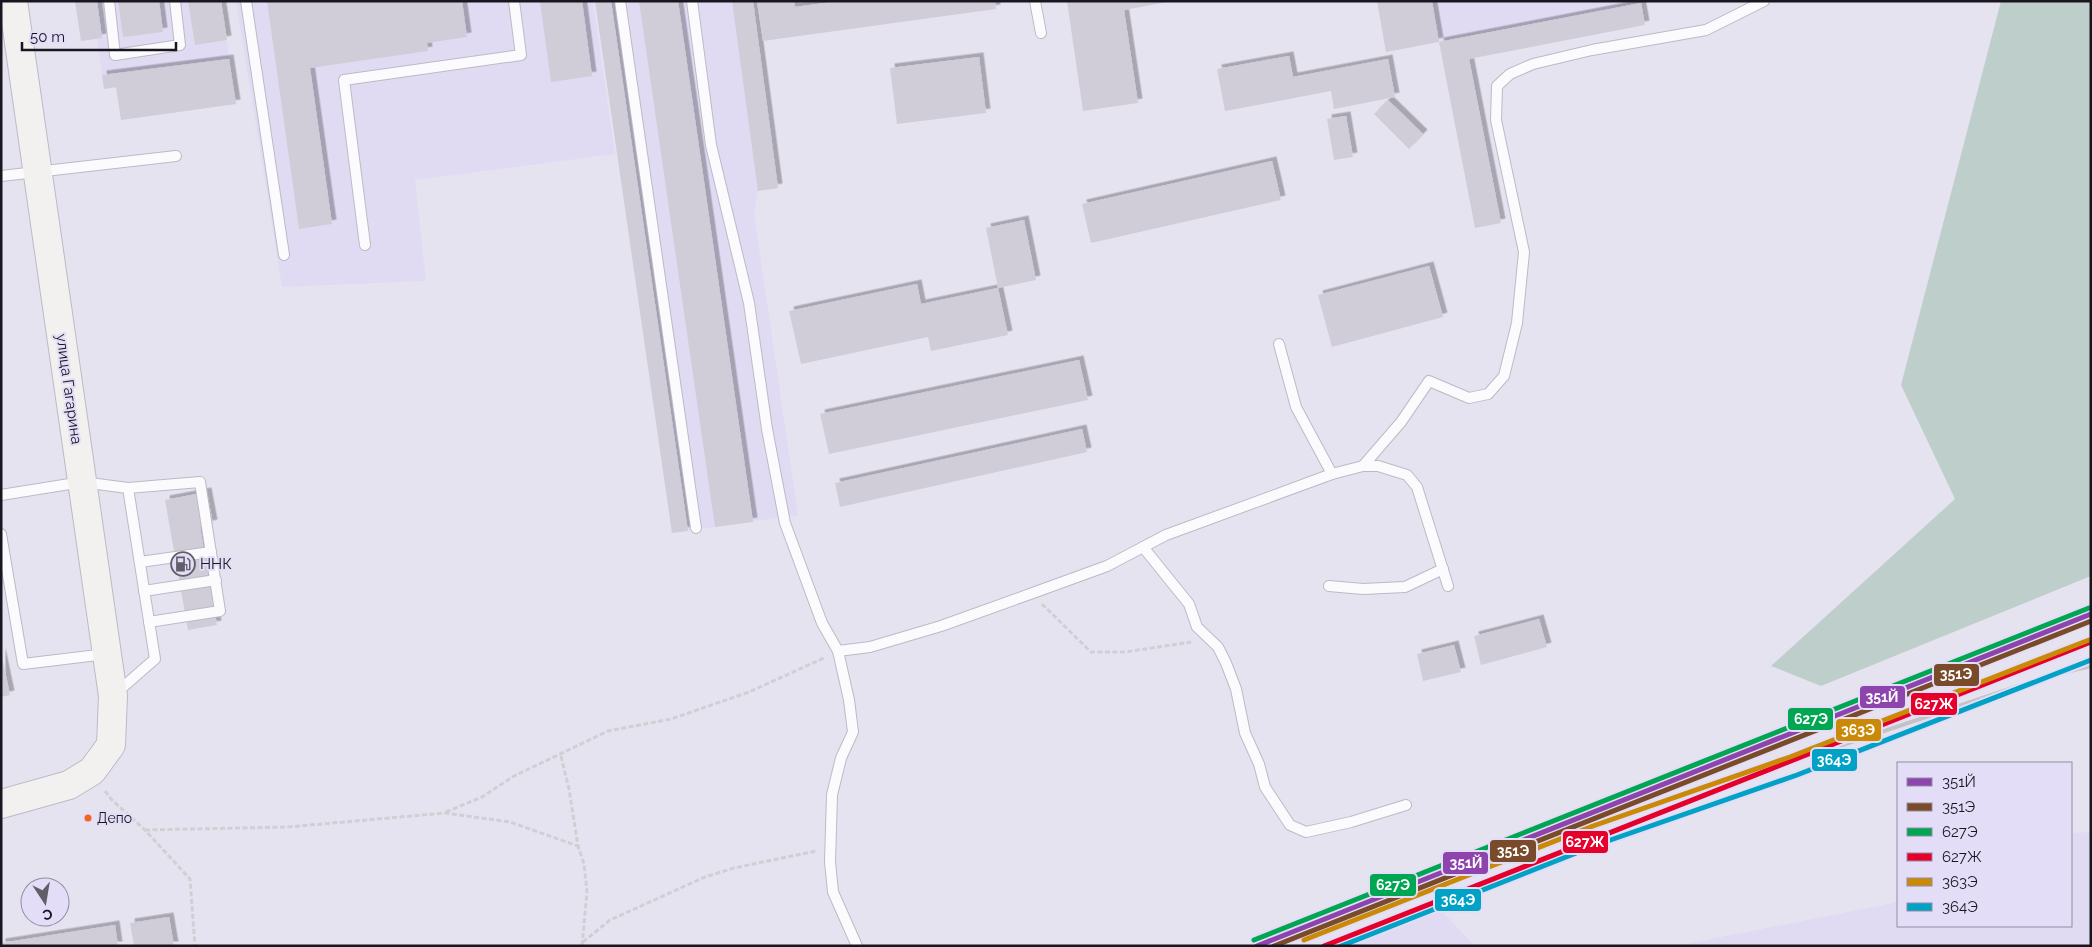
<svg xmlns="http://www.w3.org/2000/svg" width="2092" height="947" viewBox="0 0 2092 947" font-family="Raleway,sans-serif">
  <defs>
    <filter id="shadow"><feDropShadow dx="4.5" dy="-4.5" stdDeviation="0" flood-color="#0004"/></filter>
  </defs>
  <rect width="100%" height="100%" fill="#e6e3f1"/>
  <!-- built -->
  <g fill="#e0dbf3">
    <path d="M75,1h146l15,103 -115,16 -5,-32 -12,1 -7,-50 -16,2z"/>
    <path d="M236,1h357l22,153 -200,26 11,101 -144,6z"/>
    <path d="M595,1h158l25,187 -20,3 -4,22 44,302 -126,18z"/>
    <path d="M1377,1h274l-265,51z"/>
    <path d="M2091,832v114h-416l223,-44v24h173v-93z"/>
    <path d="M1440,909l35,37h-129z"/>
  </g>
  <!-- green -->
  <path fill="#bececa" d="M2001,1h90v575l-270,110 -50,-20 184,-167 -54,-114z"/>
  <!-- building -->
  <g fill="#d0cdd8" filter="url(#shadow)">
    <path d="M75,1h22l5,37 -21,3z"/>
    <path d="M118,1h41l4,31 -40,5z"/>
    <path d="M188,1h33l6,39 -32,5z"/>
    <path d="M267,1h195l5,36 -40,6 1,8 -118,17 22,156 -33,5z"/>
    <path d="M582,1l10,75 -41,6 -11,-80z"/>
    <path d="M595,1h16l77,530 -16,2z"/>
    <path d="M639,1h39l75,521 -38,5z"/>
    <path d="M732,1h21l25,187 -20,3z"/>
    <path d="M757,1h37l1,6 45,-6h155l1,8 -233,32z"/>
    <path d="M1067,1h106l-49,9 14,93 -55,8z"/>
    <path d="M1377,1h55l7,41 -53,10z"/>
    <path d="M1641,3l4,22 -176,34 32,164 -26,5 -36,-186z"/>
    <path d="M1289,56l4,21 95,-18 7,38 -61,12 -3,-18 -106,20 -8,-42z"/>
    <path d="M979,57l7,56 -89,11 -7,-56z"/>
    <path d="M229,59l7,45 -115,16 -5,-33 -12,2 -2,-14z"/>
    <path d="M1388,100l35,34 -14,15 -35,-35z"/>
    <path d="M1346,116l7,41 -19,3 -7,-41z"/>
    <path d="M1272,161l9,39 -190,43 -9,-39z"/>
    <path d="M1024,220l12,60 -38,8 10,47 -77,16 -3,-14 -127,27 -12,-53 128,-27 4,20 77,-16 -12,-60z"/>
    <path d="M1429,266l14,51 -111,30 -14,-52z"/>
    <path d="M1079,360l9,40 -259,54 -9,-40z"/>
    <path d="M1082,429l5,23 -247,55 -5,-24z"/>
    <path d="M207,492l6,32 -13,3 17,98 -29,5 -23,-130z"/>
    <path d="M1539,619l8,28 -66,18 -7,-29z"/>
    <path d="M1454,645l7,27 -38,9 -6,-27z"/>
    <path d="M1,652l9,43 -9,2z"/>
    <path d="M169,917l5,29h-40l-4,-23z"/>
    <path d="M115,925l3,21h-117v-3z"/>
  </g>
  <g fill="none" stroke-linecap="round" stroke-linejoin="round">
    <!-- service casing -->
    <g stroke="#bcbac4" stroke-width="12">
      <g id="service">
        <path d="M109,1l6,54 65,-10 -5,-44"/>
        <path d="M246,1l38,254"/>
        <path d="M620,1l76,527"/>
        <path d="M692,1l19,144 38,158 18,126 18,94 37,100 16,28 11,49 4,32 -12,26 -9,37 -2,67 3,30 24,54"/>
        <path d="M1035,1l6,32"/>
        <path d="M1,176l175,-20"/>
        <path d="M365,245l-21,-165 177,-25 -7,-54"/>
        <path d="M1279,344l17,63 36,67"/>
        <path d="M1363,466l38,-44 28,-41 40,17 19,-4 16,-18 13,-53 7,-71 -28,-132 1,-34 13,-12 23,-10 59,-14 114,-20 58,-29"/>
        <path d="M128,488l72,-6 20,129 -71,11"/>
        <path d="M1,495l81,-13 46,6 27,171 -39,34"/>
        <path d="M1,534l22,130 83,-10"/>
        <path d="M1143,547l46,57 8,23 21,20 8,16 10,26 9,44 14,31 6,23 25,38 16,7 45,-10 55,-17"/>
        <path d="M140,562l71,-10"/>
        <path d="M1329,586l34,3 42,-2 38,-18"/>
        <path d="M144,591l72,-11"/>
        <path d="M838,651l32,-4 71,-21 89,-32 77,-28 59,-31 166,-61 31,-8h15l29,9 10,12 31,99"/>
      </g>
    </g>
    <!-- secondary casing -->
    <g stroke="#bcbac4" stroke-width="30">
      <path id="secondary" d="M1,804l68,-19 23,-14 19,-26 2,-49 -100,-695"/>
    </g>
    <!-- path -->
    <g stroke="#d0cfd3" stroke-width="3" stroke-dasharray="5 2.5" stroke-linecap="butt">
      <path d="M1042,604l49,48h34l66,-10"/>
      <path d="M561,756l8,33 9,57 6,18 3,28 -5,54"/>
      <path d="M105,791l7,9 33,30 45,49 5,67"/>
      <path d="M446,812l36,-15 32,-21 94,-45 63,-12 78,-27 75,-34"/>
      <path d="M145,830l143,-3 157,-14 65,9 68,24"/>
      <path d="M583,942l27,-22 95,-43 29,-9 82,-17"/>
    </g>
    <!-- service -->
    <use href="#service" stroke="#fbfbfd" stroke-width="10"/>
    <!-- secondary -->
    <use href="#secondary" stroke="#f3f1ef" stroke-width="28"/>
    <!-- rail -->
    <path stroke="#c3c3c6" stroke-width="4" d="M1807,757l238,-80 46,-11"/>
    <!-- rail-1 casing -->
    <g stroke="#e3ddf7" stroke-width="9">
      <path id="rail-1" d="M1257,946l834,-332"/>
    </g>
    <!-- rail-2 casing -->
    <g stroke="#e3ddf7" stroke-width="9">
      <path id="rail-2" d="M1274,946l817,-325"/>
    </g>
    <!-- rail-3 casing -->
    <g stroke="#e3ddf7" stroke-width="9">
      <path id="rail-3" d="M1254,940l835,-332"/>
    </g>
    <!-- rail-4 casing -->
    <g stroke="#e3ddf7" stroke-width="9">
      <path id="rail-4" d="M1324,946l767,-304"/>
    </g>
    <!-- rail-5 casing -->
    <g stroke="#e3ddf7" stroke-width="9">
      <path id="rail-5" d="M1304,940l289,-114 197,-69 299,-117"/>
    </g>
    <!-- rail-6 casing -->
    <g stroke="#e3ddf7" stroke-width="9">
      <path id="rail-6" d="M1341,946l258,-102 198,-69 294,-115"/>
    </g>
    <!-- rail-1 -->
    <use href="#rail-1" stroke="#8e44ad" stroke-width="5"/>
    <!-- rail-2 -->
    <use href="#rail-2" stroke="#7a4b2a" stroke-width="5"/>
    <!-- rail-3 -->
    <use href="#rail-3" stroke="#00a651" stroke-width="5"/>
    <!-- rail-4 -->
    <use href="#rail-4" stroke="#e4002b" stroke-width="5"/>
    <!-- rail-5 -->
    <use href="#rail-5" stroke="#ca8906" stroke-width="5"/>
    <!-- rail-6 -->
    <use href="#rail-6" stroke="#01a2c5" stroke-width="5"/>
  </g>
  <!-- icons -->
  <defs>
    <g id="fuel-ring" transform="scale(1.25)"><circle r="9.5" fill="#e3ddf7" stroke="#605e68" stroke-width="1.5"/><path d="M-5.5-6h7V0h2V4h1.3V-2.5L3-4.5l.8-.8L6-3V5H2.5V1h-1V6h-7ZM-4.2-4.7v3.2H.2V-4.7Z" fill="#605e68"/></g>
  </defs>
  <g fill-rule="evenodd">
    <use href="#fuel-ring" x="183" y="564"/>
  </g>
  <!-- markers -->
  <circle fill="#f26522" stroke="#e3ddf7" stroke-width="2" cx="88" cy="818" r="4.5"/>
  <g text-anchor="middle" stroke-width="4" stroke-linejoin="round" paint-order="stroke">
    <!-- bus labels -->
    <g font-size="14" fill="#18161f" stroke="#e3ddf7" text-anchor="start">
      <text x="97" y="823">Депо</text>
    </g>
    <!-- street labels -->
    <g font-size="15" fill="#18161f" stroke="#e3ddf7">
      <text transform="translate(69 389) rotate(82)" y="5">улица Гагарина</text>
    </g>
    <!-- poi labels -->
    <g font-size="15" fill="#18161f" stroke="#e3ddf7" text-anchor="start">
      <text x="200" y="569">ННК</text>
    </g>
  </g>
  <g stroke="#e3ddf7" stroke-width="2">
    <rect x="1933" y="663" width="47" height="24" rx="5" fill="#7a4b2a"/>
    <rect x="1859" y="685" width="47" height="24" rx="5" fill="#8e44ad"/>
    <rect x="1910" y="692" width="48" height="24" rx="5" fill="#e4002b"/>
    <rect x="1787" y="707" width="47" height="24" rx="5" fill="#00a651"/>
    <rect x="1835" y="718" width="47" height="24" rx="5" fill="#ca8906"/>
    <rect x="1811" y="748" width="47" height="24" rx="5" fill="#01a2c5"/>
    <rect x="1562" y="830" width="47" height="24" rx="5" fill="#e4002b"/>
    <rect x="1489" y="839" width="48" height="24" rx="5" fill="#7a4b2a"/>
    <rect x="1442" y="851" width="47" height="24" rx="5" fill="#8e44ad"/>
    <rect x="1369" y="873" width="48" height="24" rx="5" fill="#00a651"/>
    <rect x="1434" y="888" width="48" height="24" rx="5" fill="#01a2c5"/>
  </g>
  <g font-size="14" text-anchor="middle" font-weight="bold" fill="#fff">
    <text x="1956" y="679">351Э</text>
    <text x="1882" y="702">351Й</text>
    <text x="1934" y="709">627Ж</text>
    <text x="1811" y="724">627Э</text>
    <text x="1858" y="735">363Э</text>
    <text x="1834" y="765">364Э</text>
    <text x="1585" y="847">627Ж</text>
    <text x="1513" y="856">351Э</text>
    <text x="1466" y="868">351Й</text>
    <text x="1393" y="890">627Э</text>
    <text x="1458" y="905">364Э</text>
  </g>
  <!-- border -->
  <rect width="2092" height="947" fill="none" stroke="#18161f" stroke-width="5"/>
  <!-- legend -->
  <rect x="1897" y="762" width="175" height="165" fill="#e3ddf7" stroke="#928da1"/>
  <rect x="1907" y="778" width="25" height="8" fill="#8e44ad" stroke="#928da1"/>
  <text x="1942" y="787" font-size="15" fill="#18161f">351Й</text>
  <rect x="1907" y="803" width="25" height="8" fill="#7a4b2a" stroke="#928da1"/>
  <text x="1942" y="812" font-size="15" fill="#18161f">351Э</text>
  <rect x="1907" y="828" width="25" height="8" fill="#00a651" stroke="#928da1"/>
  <text x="1942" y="837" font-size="15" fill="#18161f">627Э</text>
  <rect x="1907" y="853" width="25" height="8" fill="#e4002b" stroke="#928da1"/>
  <text x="1942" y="862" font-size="15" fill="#18161f">627Ж</text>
  <rect x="1907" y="878" width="25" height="8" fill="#ca8906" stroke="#928da1"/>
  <text x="1942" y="887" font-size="15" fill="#18161f">363Э</text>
  <rect x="1907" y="903" width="25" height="8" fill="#01a2c5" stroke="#928da1"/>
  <text x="1942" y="912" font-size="15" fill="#18161f">364Э</text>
  <!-- north arrow -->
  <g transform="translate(45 902) rotate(168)"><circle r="24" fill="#e3ddf7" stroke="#928da1"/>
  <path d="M0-4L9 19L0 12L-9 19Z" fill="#605e68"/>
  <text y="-8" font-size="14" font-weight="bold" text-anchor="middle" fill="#18161f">С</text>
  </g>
  <!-- scale -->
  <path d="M22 42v8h154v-8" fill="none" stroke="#18161f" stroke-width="2.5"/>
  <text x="30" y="42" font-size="15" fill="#18161f" stroke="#e3ddf7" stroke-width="4" paint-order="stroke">50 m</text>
</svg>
